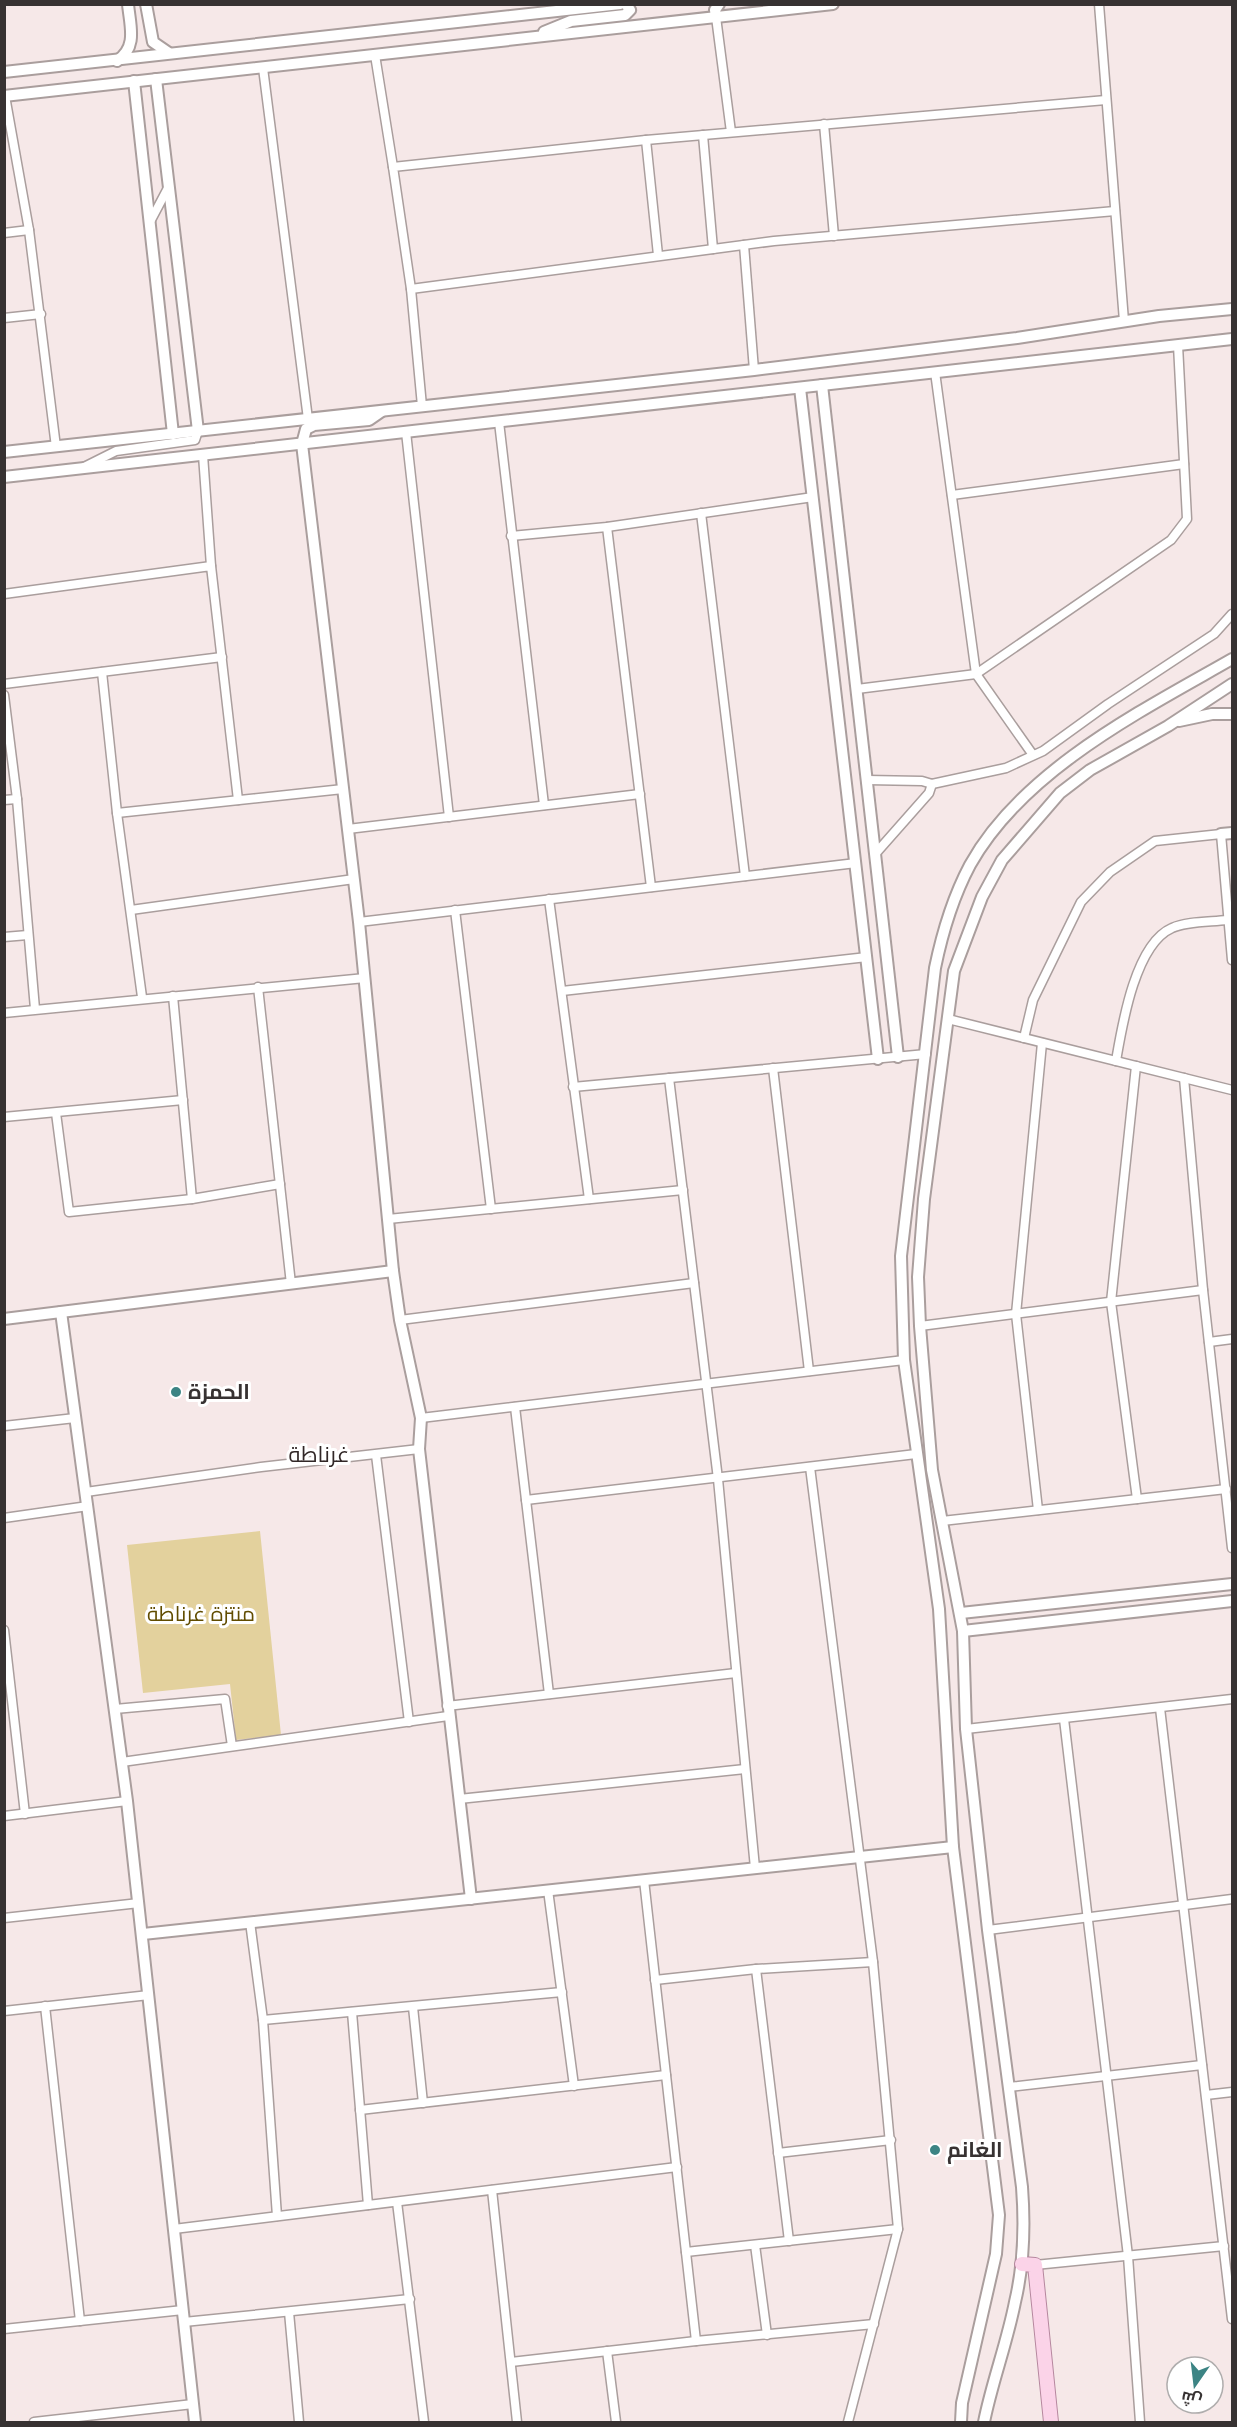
<svg xmlns="http://www.w3.org/2000/svg" width="1237" height="2427" viewBox="0 0 1237 2427" font-family="Mulish,Cairo,sans-serif">
  <rect width="100%" height="100%" fill="#f6e8e8"/>
  <!-- green -->
  <path fill="#e3d19d" d="M260,1531l21,204 -45,5 -6,-56 -87,9 -16,-148z"/>
  <g fill="none" stroke-linecap="round" stroke-linejoin="round">
    <!-- minor casing -->
    <g stroke="#aa9e9d" stroke-width="11">
      <g id="minor">
        <path d="M1099,4l25,317"/>
        <path d="M716,17l15,115"/>
        <path d="M375,55l18,112"/>
        <path d="M263,68l45,351"/>
        <path d="M5,96l24,134 27,217"/>
        <path d="M824,124l10,112"/>
        <path d="M703,135l10,114"/>
        <path d="M646,140l12,115"/>
        <path d="M151,220l18,-34"/>
        <path d="M4,233l25,-3"/>
        <path d="M744,245l10,125"/>
        <path d="M411,289l363,-48 341,-30"/>
        <path d="M4,318l37,-4"/>
        <path d="M935,372l41,302 57,81"/>
        <path d="M422,406l-11,-117 -18,-122 253,-27 460,-40"/>
        <path d="M499,422l45,383"/>
        <path d="M406,432l43,385"/>
        <path d="M203,455l8,111"/>
        <path d="M84,467l32,-16 79,-11 3,-9"/>
        <path d="M952,495l232,-31"/>
        <path d="M701,513l44,363"/>
        <path d="M607,527l44,360"/>
        <path d="M511,536l96,-9 206,-30"/>
        <path d="M4,594l207,-28 27,234"/>
        <path d="M102,672l15,141 25,184"/>
        <path d="M4,684l218,-27"/>
        <path d="M857,689l119,-15 195,-134 16,-21 -9,-174"/>
        <path d="M4,695l13,104 18,210"/>
        <path d="M867,780l55,1 10,3 74,-16 37,-17 65,-47 106,-70 18,-20"/>
        <path d="M4,800l13,-1"/>
        <path d="M117,813l226,-24"/>
        <path d="M348,829l292,-35"/>
        <path d="M876,853l53,-60 3,-9"/>
        <path d="M549,899l40,300"/>
        <path d="M131,910l223,-31"/>
        <path d="M455,910l36,299"/>
        <path d="M359,922l497,-59"/>
        <path d="M4,937l24,-2"/>
        <path d="M258,987l33,297"/>
        <path d="M562,991l305,-34"/>
        <path d="M173,996l19,203"/>
        <path d="M4,1013l361,-35"/>
        <path d="M948,1019l284,71"/>
        <path d="M1024,1038l9,-38 48,-98 29,-30 45,-31 66,-7 11,126"/>
        <path d="M1116,1061c6,-35 19,-117 56,-133 15,-7 39,-6 55,-8"/>
        <path d="M1136,1066l-25,236 26,197"/>
        <path d="M773,1068l36,303"/>
        <path d="M669,1078l49,401 37,389"/>
        <path d="M1184,1078l19,212 29,258"/>
        <path d="M573,1087l353,-33"/>
        <path d="M56,1113l13,99 123,-13 88,-15"/>
        <path d="M4,1117l179,-17"/>
        <path d="M388,1219l295,-29"/>
        <path d="M400,1320l294,-37"/>
        <path d="M920,1326l283,-36"/>
        <path d="M1209,1342l23,-3"/>
        <path d="M515,1407l34,287"/>
        <path d="M421,1418l483,-58"/>
        <path d="M4,1426l71,-8"/>
        <path d="M376,1455l33,267"/>
        <path d="M810,1467l63,495 25,267 -50,193"/>
        <path d="M86,1492l175,-25 158,-18"/>
        <path d="M526,1500l390,-46"/>
        <path d="M1038,1510l-22,-196 26,-271"/>
        <path d="M4,1518l84,-12"/>
        <path d="M942,1521l284,-32"/>
        <path d="M4,1630l21,184"/>
        <path d="M447,1706l289,-33"/>
        <path d="M1160,1708l72,611"/>
        <path d="M115,1709l110,-10 7,47"/>
        <path d="M1064,1719l64,537 12,166"/>
        <path d="M966,1729l266,-30"/>
        <path d="M122,1762l326,-46"/>
        <path d="M459,1799l286,-30"/>
        <path d="M4,1816l123,-15"/>
        <path d="M644,1880l52,461"/>
        <path d="M548,1890l26,196"/>
        <path d="M4,1918l135,-15"/>
        <path d="M250,1922l13,98 14,196"/>
        <path d="M988,1930l244,-31"/>
        <path d="M756,1969l33,272"/>
        <path d="M655,1980l101,-11 117,-7"/>
        <path d="M45,2006l35,315"/>
        <path d="M413,2007l10,96"/>
        <path d="M4,2011l145,-16"/>
        <path d="M352,2012l16,193"/>
        <path d="M263,2020l299,-28"/>
        <path d="M1009,2087l193,-22"/>
        <path d="M1206,2095l26,-3"/>
        <path d="M360,2110l306,-35"/>
        <path d="M778,2153l113,-13"/>
        <path d="M492,2190l25,232"/>
        <path d="M397,2202l27,220"/>
        <path d="M174,2229l503,-62"/>
        <path d="M755,2245l12,90"/>
        <path d="M686,2252l212,-23"/>
        <path d="M1035,2265l189,-19"/>
        <path d="M289,2312l10,110"/>
        <path d="M184,2322l226,-23"/>
        <path d="M4,2329l179,-19"/>
        <path d="M607,2351l9,71"/>
        <path d="M511,2362l185,-21 178,-17"/>
        <path d="M34,2422l159,-18"/>
      </g>
    </g>
    <!-- tertiary casing -->
    <g stroke="#aa9e9d" stroke-width="14">
      <g id="tertiary">
        <path d="M146,4l7,38 16,11"/>
        <path d="M716,17l-1,-7 4,-6"/>
        <path d="M544,32l27,-11 54,-6 5,-5 -4,-6"/>
        <path d="M117,61c21,-14 13,-35 11,-57"/>
        <path d="M4,72l616,-68"/>
        <path d="M156,79l42,352"/>
        <path d="M134,81l39,353"/>
        <path d="M4,96l829,-92"/>
        <path d="M822,385l76,672"/>
        <path d="M800,388l78,671"/>
        <path d="M382,411l-13,9 -55,5 -8,4 -4,15 57,478 34,349 7,49 21,98 -2,31 52,450"/>
        <path d="M4,452l750,-82 263,-32 142,-22 73,-7"/>
        <path d="M4,477l1228,-138"/>
        <path d="M1179,721l33,-7h20"/>
        <path d="M1221,834l11,-1"/>
        <path d="M61,1312l66,489 68,621"/>
        <path d="M4,1319l389,-48"/>
        <path d="M961,1613l271,-29"/>
        <path d="M963,1631l269,-30"/>
        <path d="M143,1934l810,-87"/>
        <path d="M961,2422l1,-19 34,-149 3,-39 -46,-368 -14,-238 -35,-249 -3,-104 34,-288c7,-34 18,-71 35,-103 53,-95 171,-154 262,-206"/>
        <path d="M984,2422c8,-40 23,-79 31,-120 9,-38 10,-76 7,-115l-34,-257 -22,-201 -3,-98 -31,-161 -12,-144 -2,-49 6,-78 30,-228 28,-74 20,-37 58,-67 30,-23 78,-44 64,-42"/>
      </g>
    </g>
    <!-- primary casing -->
    <g stroke="#b5879e" stroke-width="16">
      <path id="primary" d="M1022,2264l13,1 16,157"/>
    </g>
    <!-- minor -->
    <use href="#minor" stroke="#fff" stroke-width="8"/>
    <!-- tertiary -->
    <use href="#tertiary" stroke="#fff" stroke-width="10"/>
    <!-- primary -->
    <use href="#primary" stroke="#fbd3e8" stroke-width="14"/>
  </g>
  <!-- markers -->
  <g fill="#3c8484" stroke="#fff" stroke-width="2">
    <circle cx="176" cy="1392" r="6"/>
    <circle cx="935" cy="2150" r="6"/>
  </g>
  <g text-anchor="middle" stroke-width="6" stroke-linejoin="round" paint-order="stroke">
    <!-- poi labels -->
    <g font-size="21" font-weight="bold" fill="#373232" stroke="#fff" text-anchor="start">
      <text x="188" y="1399">الحمزة</text>
      <text x="947" y="2157">الغانم</text>
    </g>
    <!-- park labels -->
    <g font-size="21" fill="#614c00" stroke="#fff">
      <text x="201" y="1621">منتزة غرناطة</text>
    </g>
    <!-- neighbourhood labels -->
    <g font-size="22" fill="#312727" stroke="#fff">
      <text x="319" y="1462">غرناطة</text>
    </g>
  </g>
  <!-- border -->
  <rect width="1237" height="2427" fill="none" stroke="#373232" stroke-width="12"/>
  <!-- north arrow -->
  <g transform="translate(1195 2385) rotate(194)"><circle r="28" fill="#ffffff" stroke="#afadad" stroke-width="1.5"/>
  <path d="M0-4.5L10 22L0 15L-10 22Z" fill="#3c8484"/>
  <text y="-9" font-size="16" font-weight="bold" text-anchor="middle" fill="#373232">ش</text>
  </g>
</svg>
